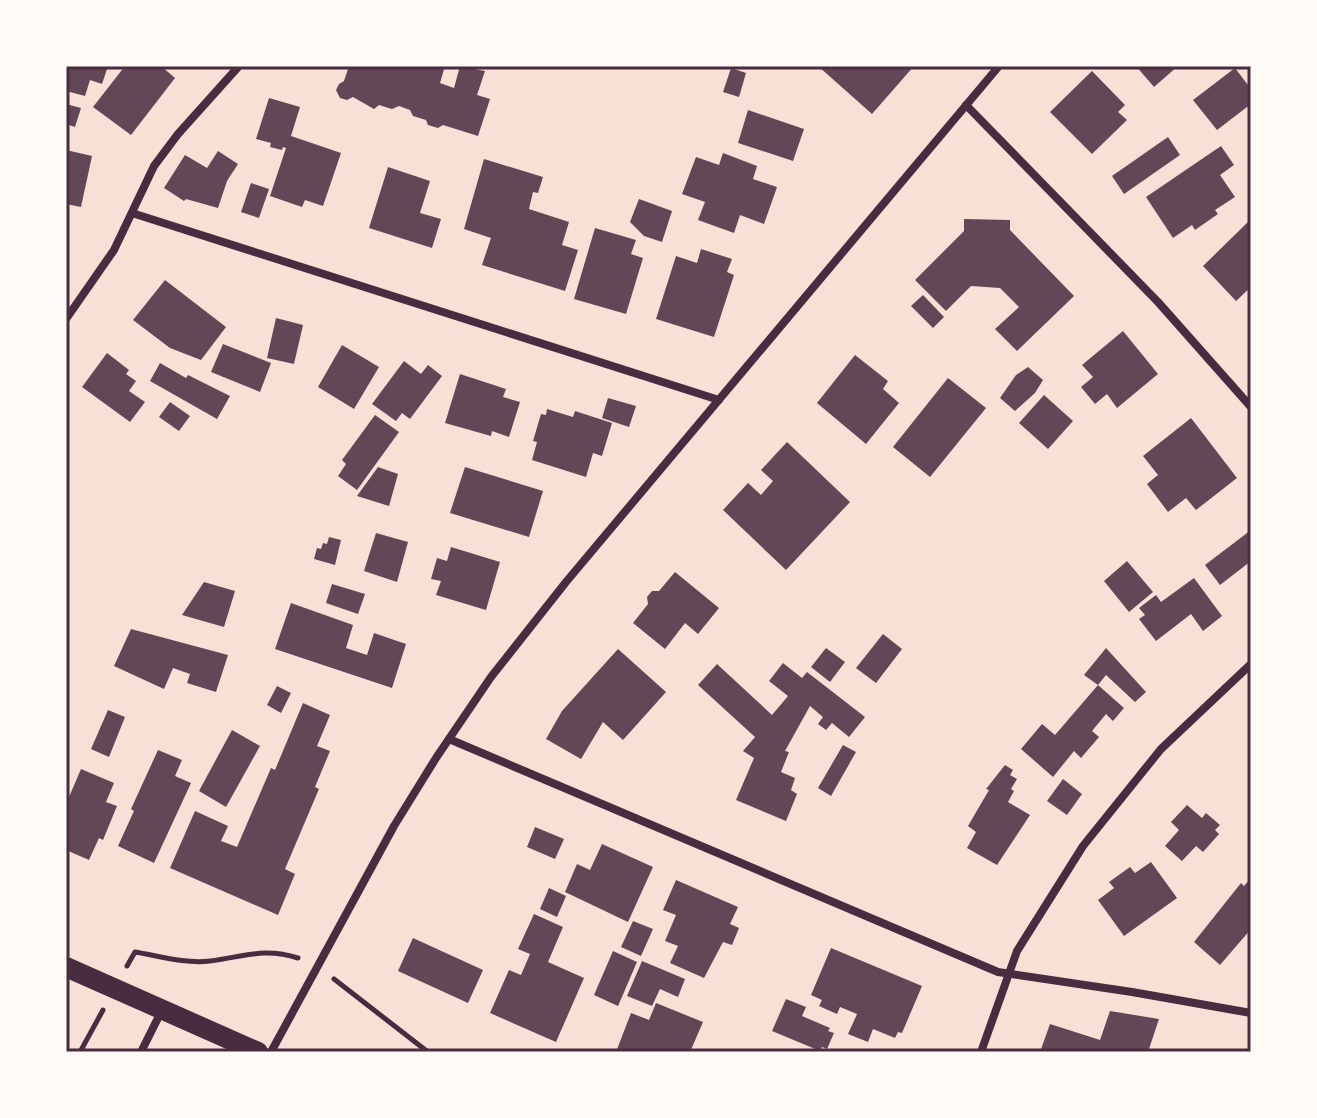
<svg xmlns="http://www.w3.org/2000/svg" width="1317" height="1118" viewBox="0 0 1317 1118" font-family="'Public Sans',sans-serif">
  <rect width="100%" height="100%" fill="#f7e1d7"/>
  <!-- building -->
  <g fill="#644757">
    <path d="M67,66h41l-6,18 -12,-4 -5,16 -19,-5z"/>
    <path d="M125,66h36l14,12 -44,57 -38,-28z"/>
    <path d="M349,66h96l-5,17 14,5 6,-22 25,5 -8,24 13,4 -12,37 -35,-11 -5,3 -10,-3 -2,-5 -13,-4 -3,-6 -11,-4 -7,3 -13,-4 -5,4 -21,-12 -6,3 -7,-2 -4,-8 3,-6 5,-3z"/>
    <path d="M818,66h96l-42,48z"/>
    <path d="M1136,66h42l-24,21z"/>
    <path d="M731,68l15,5 -7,24 -16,-5z"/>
    <path d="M1235,68l16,21v15l-34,26 -24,-30z"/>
    <path d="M1092,71l33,34 -7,7 9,8 -35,34 -42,-42z"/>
    <path d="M269,98l31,9 -9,29 50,17 -18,53 -18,-6 -3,7 -32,-11 16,-48 -3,-1 -1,3 -12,-3 1,-4 -15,-4z"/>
    <path d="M66,104l15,4 -6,19 -9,-3z"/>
    <path d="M748,110l56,19 -11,32 -55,-18z"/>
    <path d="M1168,137l12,18 -56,39 -12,-18z"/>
    <path d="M1221,146l13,19 -14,10 15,22 -20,13 3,4 -23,16 -3,-5 -19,13 -27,-41z"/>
    <path d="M66,150l26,6 -11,51 -15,-3z"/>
    <path d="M218,151l20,13 -11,17 -9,27 -32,-9 -2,2 -20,-13 21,-33 22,13z"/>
    <path d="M723,153l34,13 -4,13 24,8 -13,37 -24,-9 -6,18 -36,-13 7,-18 -23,-8 14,-37 23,8z"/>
    <path d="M484,159l59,18 -5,16 -5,-1 -4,17 40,13 -7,23 16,5 -13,41 -83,-26 9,-27 -27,-9z"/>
    <path d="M388,167l42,14 -10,32 21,6 -9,29 -63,-20z"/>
    <path d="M251,183l18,6 -10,29 -18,-6z"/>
    <path d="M639,199l33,12 -10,31 -18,-6 -14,-14z"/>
    <path d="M964,219l46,1v10l64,66 -57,55 -22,-22 24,-22 -19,-19 -29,-2 -25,25 -31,-31 49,-49z"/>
    <path d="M1251,219v68l-15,14 -33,-35z"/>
    <path d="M595,228l41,12 -5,14 12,4 -17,56 -52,-15z"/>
    <path d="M701,249l31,10 -5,13 7,3 -20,62 -58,-18 20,-63 21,7z"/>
    <path d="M165,280l61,47 -25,33 -31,-12 -37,-28z"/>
    <path d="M923,295l21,22 -11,11 -22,-22z"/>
    <path d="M276,318l27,7 -9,39 -27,-6z"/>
    <path d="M1123,331l35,43 -41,34 -10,-14 -12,10 -14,-17 12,-10 -11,-12z"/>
    <path d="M223,344l48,19 -11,29 -49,-20z"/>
    <path d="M342,345l37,22 -25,42 -36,-22z"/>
    <path d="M107,353l22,17 -3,4 10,7 -7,10 16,11 -15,20 -48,-35z"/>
    <path d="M855,355l33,26 -5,8 16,14 -33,41 -49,-41z"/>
    <path d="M404,361l17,13 7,-9 14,11 -32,43 -8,-6 -6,8 -24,-17z"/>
    <path d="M160,363l26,15 2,-3 42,21 -13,23 -67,-38z"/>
    <path d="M1028,367l15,13 -8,13 -20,18 -15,-13 16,-23z"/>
    <path d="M460,374l46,15 -3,8 17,5 -11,35 -17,-6 -1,5 -46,-13z"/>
    <path d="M948,378l38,30 -56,69 -37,-30z"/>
    <path d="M1044,395l29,26 -25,28 -29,-26z"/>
    <path d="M608,398l28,8 -7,21 -27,-9z"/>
    <path d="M170,402l20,14 -11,15 -20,-14z"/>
    <path d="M547,409l26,8 2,-6 37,12 -10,33 -9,-3 -7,24 -54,-17 5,-18 -4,-1 8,-27 5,1z"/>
    <path d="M375,415l24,17 -42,58 -19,-14 8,-12 -4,-4z"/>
    <path d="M1191,418l46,60 -41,32 -10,-12 -18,14 -21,-28 11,-9 -15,-19z"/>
    <path d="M787,442l63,60 -64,68 -63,-60 25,-27 13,12 12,-14 -12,-11z"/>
    <path d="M378,467l20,7 -9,32 -32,-10z"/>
    <path d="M465,467l78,24 -14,46 -79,-24z"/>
    <path d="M1251,530v31l-31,24 -15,-20z"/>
    <path d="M376,533l32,9 -11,40 -33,-11z"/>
    <path d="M329,537l12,3 -6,25 -21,-6 3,-11 4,1 2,-6 4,1z"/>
    <path d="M451,547l49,15 -14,48 -50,-15 5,-14 -10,-2 6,-21 10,3z"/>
    <path d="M1127,561l26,31 -24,20 -25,-31z"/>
    <path d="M675,572l44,36 -21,26 -13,-11 -20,26 -32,-26 15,-19 -1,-7 5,-6h7z"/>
    <path d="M1194,578l28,38 -19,15 -12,-17 -35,27 -17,-22 6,-4 -6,-7 17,-13 5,7z"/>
    <path d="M204,582l31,9 -11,36 -42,-12z"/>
    <path d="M332,584l33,10 -7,20 -32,-11z"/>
    <path d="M291,603l62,22 -7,23 21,7 7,-22 32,11 -14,44 -117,-39z"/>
    <path d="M131,629l97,26 -12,37 -29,-9 3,-9 -17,-6 -9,21 -50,-23z"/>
    <path d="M883,634l19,15 -26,34 -20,-15z"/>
    <path d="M826,648l19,14 -15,20 -19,-15z"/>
    <path d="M1106,648l40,44 -11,10 -29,-27 -8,10 -14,-10z"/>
    <path d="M618,649l48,43 -43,48 -20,-18 -22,37 -35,-20 16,-28z"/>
    <path d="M783,663l19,15 5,-6 58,45 -16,20 -17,-14 -6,7 -8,-6 5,-7 -13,-11 -25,45 4,1 -8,20 14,6 -4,12 6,4 -11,27 -50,-21 18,-42 -11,-7 12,-14 -57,-52 19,-21 55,51 16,-19 -19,-15z"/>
    <path d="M1098,685l26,23 -11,13 -7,-7 -14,17 7,6 -18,21 -7,-7 -21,26 -32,-28 21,-25 13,11z"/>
    <path d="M277,686l14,7 -10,20 -14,-8z"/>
    <path d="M303,703l27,12 -13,31 13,5 -15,36 4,2 -34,80 10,5 -17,41 -108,-47 25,-57 33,15 -7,15 16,6 34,-79 4,2z"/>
    <path d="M108,710l17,7 -16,40 -18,-8z"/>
    <path d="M232,730l28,16 -34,61 -27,-16z"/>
    <path d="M843,745l13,7 -25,44 -13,-8z"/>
    <path d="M158,750l24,10 -7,16 16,7 -37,80 -36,-17 16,-35 -3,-2z"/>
    <path d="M1005,765l8,5 -3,5 7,4 -6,10 3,2 -6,11 22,13 -33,50 -30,-17 9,-16 -8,-6 21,-36 -3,-1z"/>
    <path d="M81,769l33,14 -8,19 11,4 -14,34 -4,-2 -10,22 -23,-10v-46z"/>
    <path d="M1063,779l19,15 -15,21 -20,-14z"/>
    <path d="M1187,805l15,13 4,-5 14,12 -5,5 4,4 -16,18 -7,-6 -14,15 -17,-15 14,-16 -8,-8z"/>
    <path d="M535,827l29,12 -9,20 -28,-12z"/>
    <path d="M602,844l51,23 -25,55 -63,-30 12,-28 13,6z"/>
    <path d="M1151,862l26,36 -53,38 -26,-36 16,-12 -5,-6 21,-15 5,6z"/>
    <path d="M1251,878v51l-31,36 -26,-23 47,-59 3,3z"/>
    <path d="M676,880l62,27 -8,17 9,4 -7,17 -9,-3 -19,36 -34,-15 8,-17 -13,-5 11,-26 -13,-5z"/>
    <path d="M549,888l17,8 -9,21 -17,-8z"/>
    <path d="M534,914l29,13 -15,35 36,16 -28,64 -66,-29 19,-43 12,5 9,-21 -12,-5z"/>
    <path d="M633,921l20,8 -12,27 -20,-9z"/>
    <path d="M413,938l70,32 -15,33 -70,-32z"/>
    <path d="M831,948l91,38 -20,47 -4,-1 -3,6 -22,-9 -5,13 -20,-8 9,-20 -17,-7 -3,7 -18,-8 3,-6 -11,-5z"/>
    <path d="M613,951l24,11 -19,44 -24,-11z"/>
    <path d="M642,961l43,18 -7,18 -18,-8 -8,17 -25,-10z"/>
    <path d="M786,999l20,8 -4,9 28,12 -2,3 6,2 -7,16 -5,-2 -2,4 -48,-20z"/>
    <path d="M656,1003l47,19 -13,30h-74l15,-39 18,7z"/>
    <path d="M1110,1011l49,8 -11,33h-108l10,-28 50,16z"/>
  </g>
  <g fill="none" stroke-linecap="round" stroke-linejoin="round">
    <!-- path -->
    <g stroke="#4a2c40" stroke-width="5">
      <path d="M127,966l8,-14c24,4 50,12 75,9 33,-4 54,-14 88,-3"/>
      <path d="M334,979l94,73"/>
      <path d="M66,1050l4,2"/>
      <path d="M80,1052l23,-42"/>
    </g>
    <!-- minor -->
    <g stroke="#4a2c40" stroke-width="8">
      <path d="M966,105l192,197 93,105"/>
      <path d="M132,213l587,187"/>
      <path d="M66,319l48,-69 40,-84 24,-32 61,-68"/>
      <path d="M449,739l549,233 134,20 119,21"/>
      <path d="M141,1052l21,-42"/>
      <path d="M271,1052l123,-226 42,-68 55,-81 75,-95 433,-516"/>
      <path d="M981,1052l36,-101 66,-105 78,-97 90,-85"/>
    </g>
    <!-- primary -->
    <path stroke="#4a2c40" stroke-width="20" d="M66,967l192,85"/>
  </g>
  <!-- border -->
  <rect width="1317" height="1118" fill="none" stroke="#fffaf5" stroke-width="136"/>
  <rect x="68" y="68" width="1181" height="982" fill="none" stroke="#4a2c40" stroke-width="3"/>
</svg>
